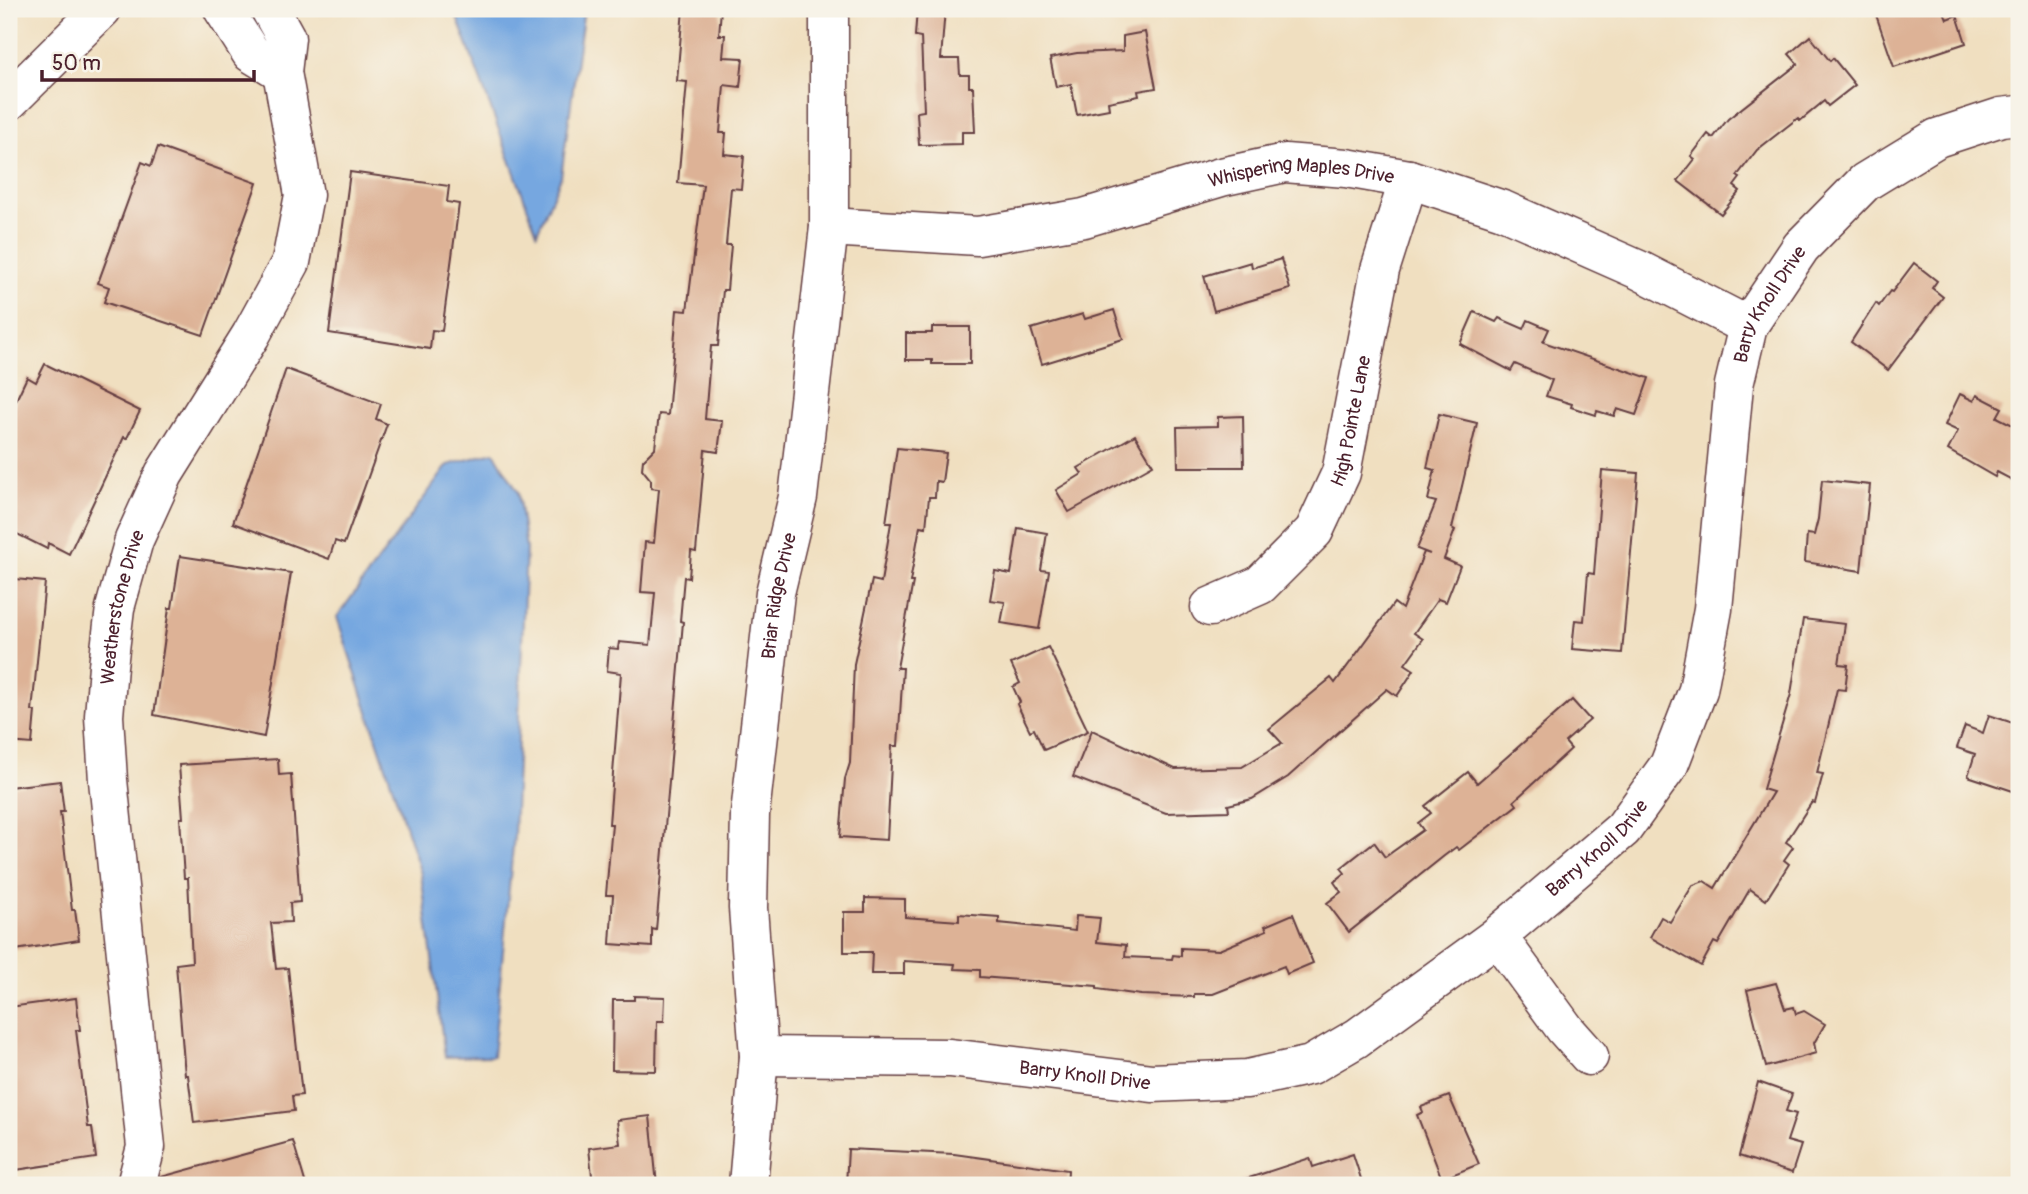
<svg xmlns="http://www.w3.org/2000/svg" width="2028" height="1194" viewBox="0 0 2028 1194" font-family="Pangolin,sans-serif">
  <rect width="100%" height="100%" fill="#f7f3e8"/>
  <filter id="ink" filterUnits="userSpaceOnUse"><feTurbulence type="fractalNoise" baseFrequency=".0143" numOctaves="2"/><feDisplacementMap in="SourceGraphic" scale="14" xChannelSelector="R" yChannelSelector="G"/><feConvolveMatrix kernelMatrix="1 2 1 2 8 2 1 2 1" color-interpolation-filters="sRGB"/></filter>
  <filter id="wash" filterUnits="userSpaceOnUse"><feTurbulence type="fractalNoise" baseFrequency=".00686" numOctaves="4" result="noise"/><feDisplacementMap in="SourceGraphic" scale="28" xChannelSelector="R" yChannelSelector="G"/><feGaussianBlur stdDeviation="1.57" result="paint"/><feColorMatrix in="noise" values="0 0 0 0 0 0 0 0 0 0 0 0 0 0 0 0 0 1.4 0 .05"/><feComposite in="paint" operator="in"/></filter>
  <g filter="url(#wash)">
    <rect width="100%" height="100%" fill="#f0dfc0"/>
    <!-- water -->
    <g fill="#76a7e0" stroke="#606386" stroke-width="2">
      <path d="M454,9h130l-23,168 -24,56z"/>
      <path d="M494,452l24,40 8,56 -12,288 -21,220 -48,1 -24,-183 -84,-257 111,-152z"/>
    </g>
    <g id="blocks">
      <!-- building -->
      <g fill="#ddb296">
        <path d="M683,9h38l-2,26h6l-2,22 20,1 -3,29 -16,-2 -4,48h6l-2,21 20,2 -3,33 -10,-1 -5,57h5l-4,45h-4l-5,56h-7l-6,73 17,2 -4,31 -13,-2 -9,102 -5,-1 -2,27 -5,-1 -4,44 3,1 -27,308 -4,-1v18l-42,-3 3,-49h-7l6,-71h-3l12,-151 -14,-2 2,-23 9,1 1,-7 31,3 5,-52 -14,-1 4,-50 9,1 5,-54 -8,-1v-8l-9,-11 1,-9 12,-12 4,-34 9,1 9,-105 10,1 16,-126 -25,-2 9,-101 -10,-1z"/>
        <path d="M917,9h28l-4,50h18l1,16h9v12h4l2,45h-13v12l-43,1 -2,-33 7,-1 -3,-74 -6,-1z"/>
        <path d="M1874,9h69l4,10 10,-4 9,28 -72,24z"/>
        <path d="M1145,32l11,56 -18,3 1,5 -31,6 1,7 -32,6 -6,-31 -15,3 -6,-29 27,-5 46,-2v-15z"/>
        <path d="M1810,36l20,25 3,-3 22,27 -27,21 -4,-5 -24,20 -2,-3 -41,32 -20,26 3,2 -6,8 6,5 -19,23 -43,-33 17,-22 -4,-3 17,-22 5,4 15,-19 70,-55 -9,-10z"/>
        <path d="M158,147l99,36 -54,152 -99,-33 5,-15 -11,-4 44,-121 9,4z"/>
        <path d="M350,172l99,14 -2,16 12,2 -17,127 -10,-1 -2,19 -101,-16z"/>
        <path d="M1281,259l9,30 -76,22 -10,-35 47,-14 1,6z"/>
        <path d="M1914,263l23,18 -5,7 11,9 -55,73 -37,-28 25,-39 3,3 11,-15 2,1z"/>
        <path d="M1114,310l9,29 -81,25 -11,-35 52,-15 2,5z"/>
        <path d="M1474,312l22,10 3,-4 25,11 4,-9 21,9 -6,13 106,36 -13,37 -19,-6 -3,7 -17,-5 -1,4 -25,-8 1,-3 -26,-8 6,-16 -37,-16 -4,7 -51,-27z"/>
        <path d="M932,327h38v37h-38v-4h-26v-27h26z"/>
        <path d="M45,364l95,47 -13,27 -3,-1 -55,117 -21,-11 -1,6 -38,-19v-115l18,-38 9,5z"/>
        <path d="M286,369l95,35 -5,15 11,5 -43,120 -9,-3 -6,18 -96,-36z"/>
        <path d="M1960,394l14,7 3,-6 25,13 -5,9 22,11v38l-7,14 -15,-8 -2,5 -47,-27 10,-19 -13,-6z"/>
        <path d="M1439,414l38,9 -25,105 3,2 -11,29 16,7 -14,36 -8,-3 -24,34 9,6 -18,25 9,6 -17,26 -10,-7 -99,88 -36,22 -24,6 1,6 -63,2 -93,-36 19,-47 83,39 67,-2 40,-24 -13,-14 62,-51 4,5 59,-80 8,6 22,-57 6,2 -13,-5 19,-47 -8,-2 7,-30 -8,-2z"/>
        <path d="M1243,416l1,51h-66l-1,-40 41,-1v-9z"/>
        <path d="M1135,435l18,30 -84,47 -13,-22 26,-16 -4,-6z"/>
        <path d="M897,448l49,5 -4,29 -6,-1 -1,16h-6l-3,30 -6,-1 -10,56h3l-16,86h6l-5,78h-6l-5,94 -47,-3 5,-58 5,-16 4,-99 18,-84 9,2 10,-59h-5z"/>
        <path d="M1602,470l36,3 -16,180 -50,-4 3,-29 9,1 4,-48 6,1z"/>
        <path d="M1822,480l48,5 -9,86 -56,-9 2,-28 7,1 4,-16z"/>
        <path d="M1018,528l29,5 -6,37 8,1 -10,58 -38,-6 4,-21 -15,-2 5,-29 16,3z"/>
        <path d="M180,556l111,17 -27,164 -110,-22 15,-107h3z"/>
        <path d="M15,579l30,3 -13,129h3l-3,33 -23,-2v-109z"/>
        <path d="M1803,619l42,5 -6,40 9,1 -3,25 -8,-1 -20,84 6,1 -8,29 -3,-1 -26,40 7,5 -9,13 5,4 -23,36 -16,-11 -32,55 -4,-2 -13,24 -51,-29 11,-20 9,5 23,-37 11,-4 11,7 58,-96 -10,-3 28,-95z"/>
        <path d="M1048,647l40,84 -44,19 -10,-21 -4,2 -13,-27 3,-2 -7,-15 7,-4 -9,-19z"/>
        <path d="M1572,700l18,20 -25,22 6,7 -57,52 3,4 -58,45 -3,-3 -12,9 -95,76 -22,-29 14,-11 -7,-10 11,-9 -4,-5 33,-26 11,15 38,-27 -5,-7 13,-10 -6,-7 43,-34 9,11z"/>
        <path d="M1989,715l30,10v68l-51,-17 7,-22 -18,-6 8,-22 18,7z"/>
        <path d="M278,759l1,16 12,-1 9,128 -10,1 1,19 -20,1 5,46 12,-1 14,127 -10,1 2,15 -100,12 -6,-48h-3l-9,-111 16,-2 -4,-84h-4l-4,-60h3l-4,-53z"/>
        <path d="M60,781l4,31h-4l12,98h3l4,30 -70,11v-164z"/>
        <path d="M865,898l40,1v18l54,4v-7l40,3v6l76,8 1,-15 24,2 -3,24 29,3 -1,12 47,2 1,-4 8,1v-8l38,2 48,-20 -2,-4 28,-12 20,49 -26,11 -3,-8 -71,28h-19v3l-53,-2 -44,-6v-3l-117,-9v-7l-26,-1 1,-5 -51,-3v13h-33l1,-22h-28v-40h21z"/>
        <path d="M1776,983l9,26 9,-2 2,7 8,-3 21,13 -11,19 2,10 -50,14 -19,-77z"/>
        <path d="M634,996l31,1 -1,24h-7l-1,50 -44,-1 1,-70h21z"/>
        <path d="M76,998l4,32h-4l12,97h4l4,31 -87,13v-164z"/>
        <path d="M1758,1082l34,12 -6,17 10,3 -9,27 14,4 -9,28 -53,-17z"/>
        <path d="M1449,1096l30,68 -37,15 -25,-64 6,-3 -2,-5z"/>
        <path d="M650,1116l7,69h-64l-4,-37 31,-4 -3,-24z"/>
        <path d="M293,1141l13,44h-147l2,-8z"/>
        <path d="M848,1149l106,5 114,16 -1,15h-221z"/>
        <path d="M1353,1154l10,31h-122l-1,-4 70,-23 3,9z"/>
      </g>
    </g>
  </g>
  <g filter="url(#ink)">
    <use href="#blocks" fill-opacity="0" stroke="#633c41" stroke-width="2"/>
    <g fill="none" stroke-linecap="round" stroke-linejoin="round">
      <!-- minor casing -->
      <g stroke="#633c41" stroke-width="41">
        <g id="minor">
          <path d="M223,9l28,44 31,19"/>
          <path d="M9,101l93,-92"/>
          <path id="s1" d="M829,227l149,9 106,-18 137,-41 64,-14 61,5 63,11 94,31 136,60 109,56"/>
          <path id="s2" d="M1210,607l50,-22 54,-54 27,-58 39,-203 29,-91"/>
          <path d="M1497,936l68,93 24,27"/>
          <path id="s3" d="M759,1056l191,2 202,25 95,-4 64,-14 46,-27 140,-102 126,-107 46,-64 29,-75 15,-81 21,-224 14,-59 53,-79 64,-65 72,-44 64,-21 18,-2"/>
          <path id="s4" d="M136,1185l10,-38 -38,-367 -4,-64 4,-50 7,-58 19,-68 30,-66 87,-139 40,-73 13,-67 -22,-123 4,-34 -16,-29"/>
          <path id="s5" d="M748,1185l11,-129 -11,-148 2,-94 25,-221 23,-96 31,-270v-218"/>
        </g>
      </g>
      <!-- minor -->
      <use href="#minor" stroke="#fff" stroke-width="38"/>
    </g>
  </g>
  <g text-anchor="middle" stroke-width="5" stroke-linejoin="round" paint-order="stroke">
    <!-- street labels -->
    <g font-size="19" fill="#4a1f2b" stroke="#f7f3e8">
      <text dy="7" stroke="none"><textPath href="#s1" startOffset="481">Whispering Maples Drive</textPath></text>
      <text dy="7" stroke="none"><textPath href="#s3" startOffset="1503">Barry Knoll Drive</textPath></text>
      <text dy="7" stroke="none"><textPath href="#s2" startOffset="248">High Pointe Lane</textPath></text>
      <text dy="7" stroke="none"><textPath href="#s5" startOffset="592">Briar Ridge Drive</textPath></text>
      <text dy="7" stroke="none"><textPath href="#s4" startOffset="583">Weatherstone Drive</textPath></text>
      <text dy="7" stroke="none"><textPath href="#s3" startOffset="915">Barry Knoll Drive</textPath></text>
      <text dy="7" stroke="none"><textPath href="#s3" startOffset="327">Barry Knoll Drive</textPath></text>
    </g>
  </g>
  <!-- margin -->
  <rect width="2028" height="1194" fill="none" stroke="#f7f3e8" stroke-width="35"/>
  <!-- scale -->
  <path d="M42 70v10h212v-10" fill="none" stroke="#4a1f2b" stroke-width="3.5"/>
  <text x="52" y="70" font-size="21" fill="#4a1f2b" stroke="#f7f3e8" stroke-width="5" paint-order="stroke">50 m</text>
</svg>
